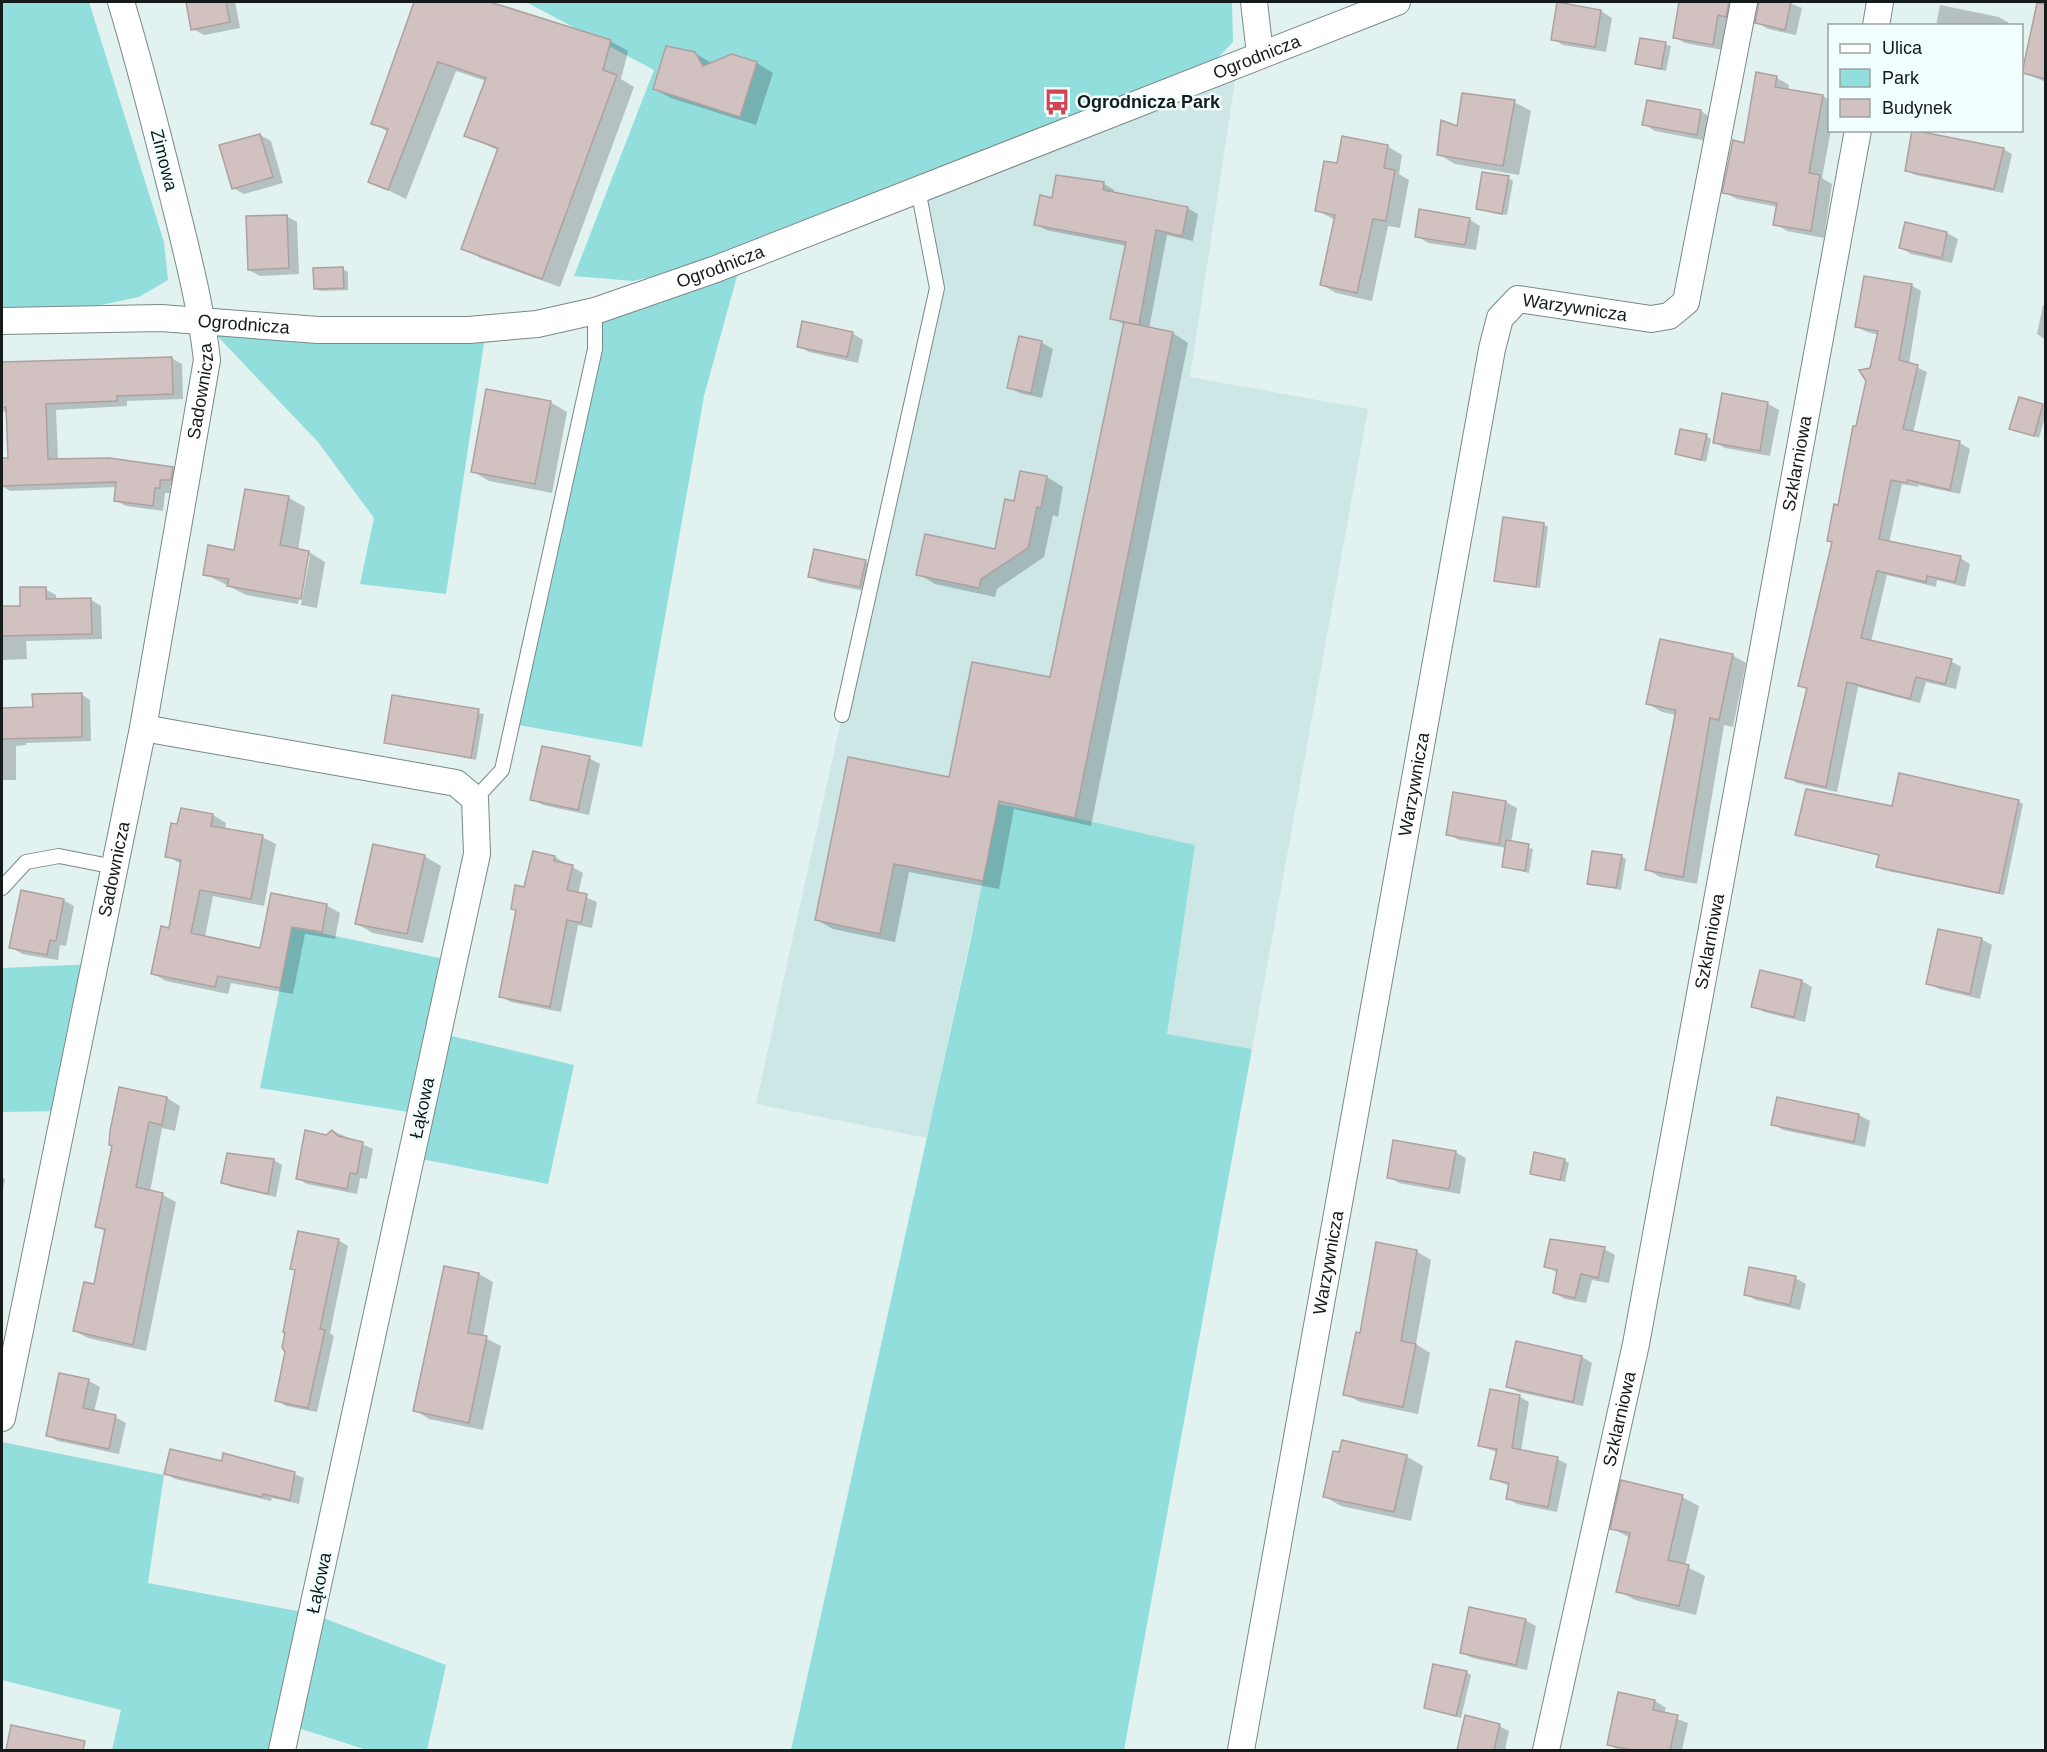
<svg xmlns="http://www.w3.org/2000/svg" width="2047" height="1752" viewBox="0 0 2047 1752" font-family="Helvetica,sans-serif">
  <rect width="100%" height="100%" fill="#e1f2f1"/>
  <!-- built -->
  <path fill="#cce7e6" d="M1238,62l-48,315 178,32 -116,640 -86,-15 29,-189 -120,-27 -76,-14 -72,334 -171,-34 181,-816 -19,-99z"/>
  <!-- green -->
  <g fill="#92dedc">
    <path d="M2,2h87l75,240 4,38 -29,17 -104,22 -33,-7z"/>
    <path d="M526,2h706l1,40 -21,22 -489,196 -90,21 -59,-5 80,-206z"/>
    <path d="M742,258l-38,138 -62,351 -129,-23 82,-375v-38z"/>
    <path d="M202,320l284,10 -40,264 -86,-10 14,-66 -56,-76z"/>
    <path d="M998,804l77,14 120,27 -28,189 85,15 -128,701h-333l178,-802z"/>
    <path d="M292,927l162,34 -15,72 135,32 -26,119 -137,-27 9,-43 -160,-26z"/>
    <path d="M95,964l-30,147 -63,1v-144z"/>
    <path d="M2,1442l162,33 -16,108 165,31 133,51 -19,85h-60l-78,-25 -7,25h-170l9,-40 -119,-30z"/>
  </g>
  <!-- shadow -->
  <g fill="#0003">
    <path d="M187,2h48l5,26 -36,7 -11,-6z"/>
    <path d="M416,2h69l125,39 18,10 -7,28 13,8 -74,200 -80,-29 -17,-10 36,-97 -33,-16 20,-54 -30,-10 -50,128 -37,-18 19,-49 -15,-9z"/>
    <path d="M1681,2h43l8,4 -9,44 -38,-7 -11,-6z"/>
    <path d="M1760,2h27l15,6 -6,27 -28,-6 -11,-7z"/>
    <path d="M1940,5l59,12 10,6 -1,3h-72z"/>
    <path d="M1601,11l11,7 -6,34 -43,-7 -10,-6z"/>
    <path d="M2030,39l16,4v39l-24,-10z"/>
    <path d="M1641,40l30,6 -5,25 -29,-7z"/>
    <path d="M695,53l18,11 19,-9 25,8 16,10 -17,52 -85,-27 -17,-9z"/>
    <path d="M1777,78l12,7 -1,5 35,6 7,4 1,30 -9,48 10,6 -8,54 -37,-7 -12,-7 3,-17 -41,-8 -13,-7z"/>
    <path d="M1514,102l17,9 -12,64 -64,-11 -17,-10 21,-26z"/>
    <path d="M1701,111l10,7 -4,23 -52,-10 -11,-7z"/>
    <path d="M260,135l11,6 12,42 -39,11 -11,-6z"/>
    <path d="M1387,146l15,9 -3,19 10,6 -9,48 -12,-2 -16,75 -36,-8 -15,-9 14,-64 -19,-10 22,-46z"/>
    <path d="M2003,149l9,5 -9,39 -88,-18 -9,-5z"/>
    <path d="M1508,178l5,3 -6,34 -29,-6z"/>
    <path d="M1104,184l10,6v3l73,15 11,6 -5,27 -26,-6 -18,94 24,4 15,10 -97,483 -77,-17 -15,80 -90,-17 -14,70 -62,-13 -16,-9 133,-141 102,-101 73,-353 -13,-7 15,-72 -81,-16 -11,-6 18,-24z"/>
    <path d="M286,216l11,6 2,52 -39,2 -11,-6z"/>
    <path d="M1469,219l11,7 -4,24 -48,-7 -11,-7z"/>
    <path d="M1906,224l41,9 11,6 -6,24 -41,-9 -10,-6z"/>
    <path d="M343,269l5,3v18l-28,1 -5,-3z"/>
    <path d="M1911,285l10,6 -12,73 18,8 -14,61 47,10 10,6 -10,45 -42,-9v2l-16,-3 -13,59 71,15 10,6 -5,23 -28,-7 -1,7 -49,-12 -16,67 80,19 10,6 -5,22 -30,-7 -6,21 -62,-16 -21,105 -40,-9 -11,-6 22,-87 -8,-4 33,-143 -4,-2 10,-34 40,-172 -12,-3 -10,-5z"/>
    <path d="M2043,305l3,1v34l-9,-6z"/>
    <path d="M852,333l11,7 -5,23 -49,-11 -11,-6z"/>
    <path d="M1020,338l22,5 11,6 -11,49 -22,-5 -11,-6z"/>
    <path d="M171,358l11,6 1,35 -56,2v5l-71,4 2,51 115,7 10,6 -2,11 -11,1v7h-5l-2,18 -37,-5 -11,-6 2,-13 -107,4 -8,-5v-26l7,-1 -3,-46 -4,-3v-46z"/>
    <path d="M1723,395l45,9 11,6 -9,46 -45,-8 -11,-6z"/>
    <path d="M550,402l17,10 -15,81 -63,-12 -17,-10z"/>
    <path d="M2042,405l4,2v7l-7,24 -28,-10z"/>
    <path d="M1706,436l5,3 -5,23 -30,-9z"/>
    <path d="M1047,477l16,10 -5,30 -5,-2 -9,42 -47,32 -2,8 -60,-13 -17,-10 78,-23 19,-48z"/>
    <path d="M289,498l16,9 -7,43 11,2 16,10 -8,46 -16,-3 9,-49h-3l-9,48 -52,-9 -41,-21 30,-23z"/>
    <path d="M1543,524l5,3 -8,61 -44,-8z"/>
    <path d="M865,562l11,6 -6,24 -50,-10 -11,-6z"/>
    <path d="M45,589l11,6v5h35l10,6 1,33 -76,2 1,18 -25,1v-52l20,-1z"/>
    <path d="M1732,655l14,8 -13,64 -9,-2 -27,159 -37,-7 -14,-8 30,-154 -14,-3 -14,-8z"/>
    <path d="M81,694l9,6 1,41 -65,2v2l-10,1v34h-14v-71h32z"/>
    <path d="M393,696l91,18 -8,46 -90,-18z"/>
    <path d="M589,758l11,6 -11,51 -46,-10 -11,-6z"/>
    <path d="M2018,801l5,3 -19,91 -121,-25 -5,-3 2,-11 -83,-22 96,-26z"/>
    <path d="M1506,802l11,6 -6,35 22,6 -4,24 -25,-6 3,-19 -48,-8 -11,-6z"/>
    <path d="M213,815l13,8 -1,7 37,7 14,7 -12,62 -51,-10 -8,41 56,12 11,-54 54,10 14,8 -5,26 -30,-5 -12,60 -62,-11 -3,11 -62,-13 -14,-8 18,-43 11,-66 -14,-8 12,-30z"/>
    <path d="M424,856l17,10 -18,77 -50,-10 -16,-9z"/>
    <path d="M1621,856l5,3 -5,31 -33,-7z"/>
    <path d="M555,857l28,16 -5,21 19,8 -5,26 -14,-3 -17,87 -50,-10 -11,-6 25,-107z"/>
    <path d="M63,900l11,6 -8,40 -6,-1 -2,15 -36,-6 -11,-7z"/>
    <path d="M1981,939l11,6 -12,54 -41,-10 -11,-6z"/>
    <path d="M1802,981l10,6 -7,35 -41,-10 -11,-6z"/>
    <path d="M120,1089l47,9 13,8 -5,25 -13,-3 -12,64 13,3 13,7 -30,149 -58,-13 -13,-7 20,-45 11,-54 -10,-6 18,-80z"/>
    <path d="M1778,1099l81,16 11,6 -5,26 -82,-17 -10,-6z"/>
    <path d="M333,1131l40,18 -6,30 -7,-1 -3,16 -50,-10 -10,-6 29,-42z"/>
    <path d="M1455,1152l11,6 -6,36 -61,-11 -10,-6z"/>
    <path d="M228,1155l46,5 8,5 -6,32 -45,-10 -8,-5z"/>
    <path d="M1564,1160l5,3 -4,19 -34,-9z"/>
    <path d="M2,1177l3,2 -3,16z"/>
    <path d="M338,1240l10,6 -18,87 4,3 -17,76 -31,-6 -9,-6 10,-48 9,-81 -4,-2z"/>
    <path d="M1604,1249l11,6 -6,28 -17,-3 -6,23 -21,-4 -11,-6 4,-20 -12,-7z"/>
    <path d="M1416,1251l15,9 -15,84 14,9 -12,61 -58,-12 -15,-8 17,-59z"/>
    <path d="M446,1268l33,6 14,8 -10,55 18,9 -18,84 -54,-11 -14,-9z"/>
    <path d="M1795,1278l11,6 -6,26 -44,-10 -11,-6z"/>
    <path d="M1582,1357l10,6 -9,43 -65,-14 -10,-6z"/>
    <path d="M60,1374l29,7 11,6 -6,25 21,5 11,6 -7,31 -61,-13 -11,-6z"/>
    <path d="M1520,1397l9,5 -8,49 36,8 10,5 -10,48 -40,-8 -10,-6 3,-12 -18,-7 5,-27 -18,-6z"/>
    <path d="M224,1455l44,9 36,14 -5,26 -27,-6 -1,3 -96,-22 -9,-5 57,-11z"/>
    <path d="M1406,1456l17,10 -12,55 -70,-15 -17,-10z"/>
    <path d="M1682,1497l17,9 -14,60 20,10 -9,39 -61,-15 -17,-9 12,-53 -18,-10z"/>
    <path d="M1525,1620l11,6 -9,44 -55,-12 -11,-6z"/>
    <path d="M1466,1672l5,3 -10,43 -35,-10z"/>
    <path d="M1620,1694l35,7 11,7 -2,6 24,9 -6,27h-63l-10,-5z"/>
    <path d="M1466,1717l33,9 10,5 -4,19h-47z"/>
    <path d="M12,1726l54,16 -2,8h-57z"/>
  </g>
  <!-- building -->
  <g fill="#d1c1c1" stroke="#afa0a0" stroke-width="1.5">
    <path d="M186,2h40l4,20 -39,8z"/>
    <path d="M414,2h76l121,38 -8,30 14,5 -75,204 -81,-30 37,-101 -34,-12 22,-58 -48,-16 -50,128 -20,-8 20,-53 -17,-5z"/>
    <path d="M1557,2l44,8 -6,37 -44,-7z"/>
    <path d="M1679,2h50l-3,15 -8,-2 -5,30 -40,-7z"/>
    <path d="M1759,2h32l-6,28 -30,-7z"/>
    <path d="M2037,3l9,1v75l-24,-6z"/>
    <path d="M1640,38l26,4 -5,27 -26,-5z"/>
    <path d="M666,46l29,6 8,14 29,-12 25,8 -17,55 -87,-28z"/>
    <path d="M1756,72l21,4 -2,11 48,8 -14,78 11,2 -9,56 -38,-6 4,-22 -55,-10 11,-53 11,3z"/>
    <path d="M1462,93l53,7 -12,66 -66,-11 4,-35 16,6z"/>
    <path d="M1647,100l54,10 -4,25 -55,-10z"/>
    <path d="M1912,130l92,18 -10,41 -89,-18z"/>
    <path d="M260,134l13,43 -41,12 -13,-44z"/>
    <path d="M1342,136l46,9 -4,23 11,2 -9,51 -13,-2 -16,74 -37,-8 15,-70 -20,-4 9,-50 13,2z"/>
    <path d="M1482,172l27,4 -7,38 -26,-5z"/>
    <path d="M1056,175l48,7 -1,8 85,17 -6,29 -26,-6 -17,95 -29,-6 16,-77 -92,-17 6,-30 12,3z"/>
    <path d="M1419,209l51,9 -5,27 -50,-8z"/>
    <path d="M287,215l2,53 -41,2 -2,-54z"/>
    <path d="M1905,222l42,10 -5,26 -43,-10z"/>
    <path d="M343,267l1,21 -30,1 -1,-21z"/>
    <path d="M1864,276l48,8 -13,76 19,5 -15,64 57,12 -10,49 -42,-10 -1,3 -16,-3 -12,59 82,17 -6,26 -28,-6 -1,6 -49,-11 -16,67 91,21 -7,25 -29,-7 -6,22 -63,-17 -21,105 -41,-9 22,-90 -9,-2 34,-144 -5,-1 7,-37 4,1 15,-79h3l10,-45 -7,-11 11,-2 8,-37 -23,-4z"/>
    <path d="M802,321l51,11 -6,25 -50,-10z"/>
    <path d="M1124,322l49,10 -98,486 -76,-17 -16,80 -89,-17 -14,70 -65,-14 33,-163 101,20 23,-115 78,15z"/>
    <path d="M1019,336l23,5 -11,52 -24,-5z"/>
    <path d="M172,357l1,37 -56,2v5l-71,3 2,55 61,-1 64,9 -2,13h-11v8h-5l-2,18 -39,-5 2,-19 -114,4v-28h6l-2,-51 -4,1v-46z"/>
    <path d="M486,389l65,12 -16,83 -64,-12z"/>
    <path d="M1722,393l46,9 -8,49 -47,-8z"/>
    <path d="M2019,397l24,7 -9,32 -25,-7z"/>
    <path d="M1680,429l27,5 -6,26 -26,-6z"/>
    <path d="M1020,471l27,5 -6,32 -4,-1 -9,41 -47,31 -2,9 -63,-13 9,-41 70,15 10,-50 9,2z"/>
    <path d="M245,489l44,7 -9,49 29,6 -8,48 -74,-13 2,-7 -26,-4 5,-30 26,5z"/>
    <path d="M1503,517l41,6 -8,64 -42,-6z"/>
    <path d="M814,549l52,11 -6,27 -52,-10z"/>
    <path d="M20,587h26v12l45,-1 1,36 -90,2v-30h18z"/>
    <path d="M1660,639l73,15 -14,66 -9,-2 -27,159 -38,-7 31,-160 -30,-6z"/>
    <path d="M82,693v44l-80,2v-31l31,-1 -1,-13z"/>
    <path d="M392,695l87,14 -8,49 -87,-15z"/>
    <path d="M542,746l48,10 -12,54 -48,-10z"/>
    <path d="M1899,773l120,27 -20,93 -123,-26 3,-12 -84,-20 11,-46 86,17z"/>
    <path d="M1453,792l53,9 -7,43 -53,-9z"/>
    <path d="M181,808l32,6 -2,12 52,9 -12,64 -51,-9 -9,43 69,15 11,-55 56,11 -5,28 -30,-5 -12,61 -62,-12 -3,11 -64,-13 10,-48 8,2 12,-68 -16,-3 6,-34 6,1z"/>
    <path d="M1506,840l23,4 -4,27 -23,-4z"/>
    <path d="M373,844l52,11 -18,79 -52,-10z"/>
    <path d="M533,851l22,5 -1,5 19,4 -6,25 20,4 -6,29 -14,-3 -17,87 -51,-10 17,-87 -5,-1 4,-24 9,2z"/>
    <path d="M1592,851l30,4 -6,33 -29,-4z"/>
    <path d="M21,890l43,9 -8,42 -6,-1 -3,15 -38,-7z"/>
    <path d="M1938,929l44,9 -12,56 -44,-10z"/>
    <path d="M1760,970l42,10 -8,37 -43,-10z"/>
    <path d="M119,1087l48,10 -5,28 -13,-3 -13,65 27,6 -30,152 -60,-14 11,-49 10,2 11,-55 -10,-2 17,-81 -3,-1 1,-14z"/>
    <path d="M1777,1097l82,17 -5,28 -83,-17z"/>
    <path d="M305,1130l21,5 6,-5 6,6 25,6 -6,32 -7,-1 -3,16 -51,-10z"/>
    <path d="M1393,1140l63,11 -7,38 -62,-11z"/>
    <path d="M1534,1152l31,7 -5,21 -30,-6z"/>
    <path d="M227,1153l47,6 -6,35 -47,-11z"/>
    <path d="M298,1231l41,8 -19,90 5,1 -17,78 -33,-7 10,-49 -3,-5 3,-14 -2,-1 12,-62 -5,-1z"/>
    <path d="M1550,1239l55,8 -7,31 -17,-4 -6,24 -22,-5 4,-23 -13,-3z"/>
    <path d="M1376,1242l41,8 -16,91 15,3 -13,63 -60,-12 13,-63 4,1z"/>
    <path d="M444,1266l35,7 -11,60 19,3 -18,87 -56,-12z"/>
    <path d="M1749,1267l47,9 -6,29 -46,-10z"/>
    <path d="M1516,1341l66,15 -9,46 -67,-15z"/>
    <path d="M59,1373l30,6 -6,29 33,7 -7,34 -63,-13z"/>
    <path d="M1490,1389l30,6 -8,53 46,9 -10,50 -42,-8 3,-16 -19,-4 7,-30 -19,-3z"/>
    <path d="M1342,1440l65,15 -13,57 -71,-15 10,-46 6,1z"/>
    <path d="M170,1449l52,12 1,-8 72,19 -5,28 -27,-6 -1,3 -98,-23z"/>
    <path d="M1621,1480l62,15 -15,65 21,5 -10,41 -63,-14 14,-59 -20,-4z"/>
    <path d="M1469,1607l57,12 -10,46 -56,-12z"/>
    <path d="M1433,1664l34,7 -11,45 -32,-8z"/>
    <path d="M1618,1692l37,8 -2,10 25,5 -8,35h-38l-25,-5z"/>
    <path d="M1465,1715l35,9 -6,26h-37z"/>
    <path d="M11,1725l74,16 -2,9h-77z"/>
  </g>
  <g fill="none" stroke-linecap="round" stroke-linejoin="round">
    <!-- lane casing -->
    <g stroke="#7a8988" stroke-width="16">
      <g id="lane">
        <path d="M842,715l95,-427 -19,-99"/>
        <path d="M475,799l27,-29 93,-421v-38"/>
        <path d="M2,888l24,-26 33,-6 56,11"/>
      </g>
    </g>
    <!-- street casing -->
    <g stroke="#7a8988" stroke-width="28">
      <g id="street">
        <path d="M1254,2l6,52"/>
        <path d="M1876,26l4,-24"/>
        <path id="s1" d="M2,321l159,-3 157,12h151l68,-6 58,-13 121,-42 681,-267"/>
        <path d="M143,728l313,55 19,16 2,55 -195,896"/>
        <path id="s2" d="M2,1418l141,-690 64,-368c-6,-54 -20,-107 -33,-160 -17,-67 -33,-133 -53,-198"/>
        <path id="s3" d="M1241,1750l251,-1401 8,-31 18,-19 133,20 18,-3 17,-14 58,-300"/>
        <path id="s4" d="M1546,1750l90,-406 222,-1214"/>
      </g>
    </g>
    <!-- lane -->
    <use href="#lane" stroke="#fff" stroke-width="14"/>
    <!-- street -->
    <use href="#street" stroke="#fff" stroke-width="26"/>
  </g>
  <!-- icons -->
  <defs>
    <g id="bus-bare" transform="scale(2.07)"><path d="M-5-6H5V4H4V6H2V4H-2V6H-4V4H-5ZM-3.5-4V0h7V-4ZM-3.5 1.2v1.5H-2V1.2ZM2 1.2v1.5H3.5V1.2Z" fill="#d34354" stroke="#f1fffe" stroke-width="2.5" paint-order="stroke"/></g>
  </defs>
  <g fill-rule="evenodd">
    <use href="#bus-bare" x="1057" y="102"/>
  </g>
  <g text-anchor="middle" stroke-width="5" stroke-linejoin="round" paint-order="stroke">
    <!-- street labels -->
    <g font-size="18" fill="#151b1a" stroke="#f1fffe">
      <text dy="6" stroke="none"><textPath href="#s1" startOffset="1304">Ogrodnicza</textPath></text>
      <text transform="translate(164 160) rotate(76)" y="6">Zimowa</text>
      <text dy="6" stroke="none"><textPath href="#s1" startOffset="728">Ogrodnicza</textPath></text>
      <text dy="6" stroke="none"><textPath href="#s3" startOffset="1539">Warzywnicza</textPath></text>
      <text dy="6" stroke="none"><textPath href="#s1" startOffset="242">Ogrodnicza</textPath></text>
      <text dy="6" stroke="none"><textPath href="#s2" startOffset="1046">Sadownicza</textPath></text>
      <text dy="6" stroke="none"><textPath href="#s4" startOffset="1311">Szklarniowa</textPath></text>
      <text dy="6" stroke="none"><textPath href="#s3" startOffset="981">Warzywnicza</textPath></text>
      <text dy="6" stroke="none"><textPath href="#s2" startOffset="560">Sadownicza</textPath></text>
      <text dy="6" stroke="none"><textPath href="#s4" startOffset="825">Szklarniowa</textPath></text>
      <text transform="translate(422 1108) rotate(-78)" y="6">Łąkowa</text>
      <text dy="6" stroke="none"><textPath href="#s3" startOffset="495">Warzywnicza</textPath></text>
      <text dy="6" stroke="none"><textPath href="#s4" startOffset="339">Szklarniowa</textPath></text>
      <text transform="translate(319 1583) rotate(-78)" y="6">Łąkowa</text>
    </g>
    <!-- poi labels -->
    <g font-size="18" font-weight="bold" fill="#151b1a" stroke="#f1fffe" text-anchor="start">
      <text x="1077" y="108">Ogrodnicza Park</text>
    </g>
  </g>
  <!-- border -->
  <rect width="2047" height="1752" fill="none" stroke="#151b1a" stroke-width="6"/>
  <!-- legend -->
  <rect x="1828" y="24" width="195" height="108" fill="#f1fffe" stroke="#99a4a3" stroke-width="1.5"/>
  <rect x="1840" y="44" width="30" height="9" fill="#ffffff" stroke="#99a4a3" stroke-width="1.5"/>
  <text x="1882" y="54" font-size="18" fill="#151b1a">Ulica</text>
  <rect x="1840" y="69" width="30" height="18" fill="#92dedc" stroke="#99a4a3" stroke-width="1.5"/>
  <text x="1882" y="84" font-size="18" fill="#151b1a">Park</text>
  <rect x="1840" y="99" width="30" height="18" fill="#d1c1c1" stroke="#99a4a3" stroke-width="1.5"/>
  <text x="1882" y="114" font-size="18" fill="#151b1a">Budynek</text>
</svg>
